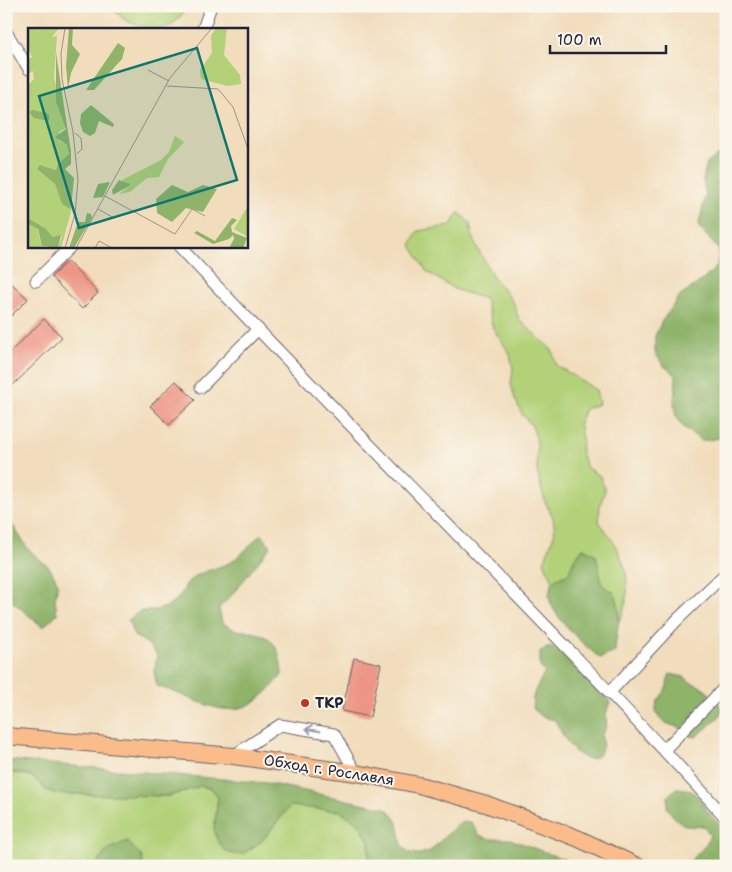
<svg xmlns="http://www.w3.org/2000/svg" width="732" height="872" viewBox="0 0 732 872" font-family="'Shantell Sans',sans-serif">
  <rect width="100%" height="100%" fill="#fbf7ec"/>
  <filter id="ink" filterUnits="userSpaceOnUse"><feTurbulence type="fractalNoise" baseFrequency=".02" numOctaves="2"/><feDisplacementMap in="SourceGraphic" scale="10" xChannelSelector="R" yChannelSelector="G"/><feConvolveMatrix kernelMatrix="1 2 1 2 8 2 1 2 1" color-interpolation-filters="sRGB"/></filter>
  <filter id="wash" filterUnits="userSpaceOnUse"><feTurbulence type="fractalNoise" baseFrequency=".0096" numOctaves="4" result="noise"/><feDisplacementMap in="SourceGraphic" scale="20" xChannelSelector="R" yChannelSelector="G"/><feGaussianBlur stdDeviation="1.12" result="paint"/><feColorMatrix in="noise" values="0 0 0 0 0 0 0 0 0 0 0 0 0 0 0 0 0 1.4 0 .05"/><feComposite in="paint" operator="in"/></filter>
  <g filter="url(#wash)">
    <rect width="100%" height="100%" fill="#f1ddbc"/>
    <!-- green -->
    <g fill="#b3d179" stroke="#6a7a5a">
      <path d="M113,6h75c-6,8 -13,19 -23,22 -11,4 -37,-4 -45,-12 -3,-2 -5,-7 -7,-10z"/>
      <path d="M459,212l11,11 3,17 22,40 11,12 8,12 5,16 33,30 4,15 40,25 3,14 -14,5 -6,14 3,15 -1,15 6,15 13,8 5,14 -5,15 -1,17c25,31 37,60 21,99l-2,-15 -16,-20 -6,-31 -13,-7 -9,12 -6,14 -15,7 -9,-19 11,-30 -2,-15 -8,-15 -8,-30v-31l-5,-15 -10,-12 -7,-15 -4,-15 2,-15 -3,-15 -17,-26 -8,-29 -31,-10 -28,-18 -15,-26 7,-14 32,-5z"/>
      <path d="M6,773c24,1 25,2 41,19l123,4 31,-10 11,3 6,8 -4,32 48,12 28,-35 50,5 19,12 10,18v25h-226l-1,-9 -35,-7 -11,16h-90z"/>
    </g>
    <!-- forest -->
    <g fill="#8eb369" stroke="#586a52">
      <path d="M726,142v295l-24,4c-7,-6 -17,-11 -22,-18 -10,-12 -4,-34 -4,-48l-12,-9 -9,-13v-17l7,-15 17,-24 25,-18 13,-13 2,-16 -21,-24 8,-31 -3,-15 4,-17 13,-9z"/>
      <path d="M6,515l22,34 22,19 8,15 -3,16 2,15 -14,13 -29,-24 -8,-10z"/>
      <path d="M261,534l10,12 -41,51 -11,11 3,15c5,2 10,6 14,7 5,1 11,1 16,2 25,5 28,20 30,43 -46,58 -69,29 -125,11l-3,-14 3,-17 -10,-12 -13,-7 -6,-16 12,-9c16,0 31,-2 41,-17 3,-4 4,-10 8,-13 11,-10 27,-12 40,-18 12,-7 22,-19 32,-29z"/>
      <path d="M583,548l13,7 6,30c3,2 8,5 11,7 12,16 2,42 2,60l-15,6c-15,-12 -49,-42 -51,-62 0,-4 3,-11 4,-15l15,-7 6,-14z"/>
      <path d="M554,647l56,55c-1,4 -4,9 -4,13 0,10 3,10 -5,20 6,15 -5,30 -20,21 -13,-8 -19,-23 -26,-36 -4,-1 -11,-2 -15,-5 -17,-10 -1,-32 5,-42l-5,-6v-16l7,-3z"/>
      <path d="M670,674l14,3 6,5 14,6 19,21 -4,8 -23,20 -7,-1 -3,-7c-13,-3 -35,-7 -29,-26 2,-5 7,-9 9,-14 2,-5 1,-9 4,-15z"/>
      <path d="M6,760l260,23 119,25 8,6 5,9 4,22 8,8 10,1 10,-3 30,-29h11l8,13 10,4h21l50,19 25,8h-216v-25l-10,-18 -19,-12 -50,-5 -28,35 -19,13h-11l-9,-5 -6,-10 -3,-10 4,-32 -6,-8 -11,-3 -31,10 -112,-2c-17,-3 -15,-12 -27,-18 -7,-4 -17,-3 -25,-3z"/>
      <path d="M676,788c22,1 21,9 33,25 4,6 11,12 17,17v36h-31l-4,-6c9,-10 15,-12 19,-25l-6,-9c-19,3 -26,-3 -37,-18l1,-12z"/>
      <path d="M127,841l15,16 1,9h-47l11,-16z"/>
    </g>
    <g id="blocks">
      <!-- building -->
      <g fill="#ed9685">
        <path d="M67,261l31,32 -16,16 -31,-32z"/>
        <path d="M11,283l17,16 -22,22v-33z"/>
        <path d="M44,319l18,18 -56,55v-36z"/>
        <path d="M176,381l19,19 -26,25 -19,-19z"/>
        <path d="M354,658l27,6 -11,53 -28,-6z"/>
      </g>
    </g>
  </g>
  <g filter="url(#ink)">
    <use href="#blocks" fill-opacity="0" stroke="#6a6368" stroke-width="1"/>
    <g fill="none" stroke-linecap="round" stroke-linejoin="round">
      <!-- minor casing -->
      <g stroke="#6a6368" stroke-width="13">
        <g id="minor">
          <path d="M203,29l8,-23"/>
          <path d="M6,32l23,37"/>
          <path d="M179,246c180,193 370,376 547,572"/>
          <path d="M36,281l35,-35"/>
          <path d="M201,387l57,-58"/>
          <path d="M609,693l69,-74 48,-46"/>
          <path d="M664,750l62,-64"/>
          <path d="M233,756l47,-31 54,9 22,39"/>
        </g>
      </g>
      <!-- highway casing -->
      <g stroke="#6a6368" stroke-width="18">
        <path id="highway" d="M6,736l227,20 123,17 63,12 67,19 91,34 60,28"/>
      </g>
      <!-- minor -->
      <use href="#minor" stroke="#fff" stroke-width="11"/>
      <!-- highway -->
      <use href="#highway" stroke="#fabc8b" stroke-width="16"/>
    </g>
    <!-- one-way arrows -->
    <defs><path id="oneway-shaft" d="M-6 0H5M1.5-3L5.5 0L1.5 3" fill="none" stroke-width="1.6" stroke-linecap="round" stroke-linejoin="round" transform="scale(1.25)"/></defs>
    <use stroke="#9c9ca7" href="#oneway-shaft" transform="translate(313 730) rotate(-170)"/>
  </g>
  <!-- markers -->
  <circle fill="#c8321e" stroke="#fbf7ec" stroke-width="2" cx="305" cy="703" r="5"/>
  <g text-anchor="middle" stroke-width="4" stroke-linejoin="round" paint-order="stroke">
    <!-- poi labels -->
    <g font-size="15" font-weight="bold" fill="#22223b" stroke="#fbf7ec" text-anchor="start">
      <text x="315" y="708">ТКР</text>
    </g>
    <!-- street labels -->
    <g font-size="15" fill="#22223b" stroke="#fbf7ec">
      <text transform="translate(329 770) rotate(9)" y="5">Обход г. Рославля</text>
    </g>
  </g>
  <!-- overview -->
  <g transform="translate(28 28)">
    <rect width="220" height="220" fill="#f1ddbc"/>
    <path d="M0,0h31l-7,9 5,-1 -3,42 4,16 -2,6 10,28 -7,4v9l8,4 2,9 -13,16 -12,-4 -7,3 18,15 7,20 10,4 -11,40h-3l4,-12 -9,1 -8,-9 -17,-10v-121l1,-13 5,-5 -1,-8 -5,3v-14l4,-3 -4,-8zM188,0h11l-3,27 16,20 1,9 -14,2 -26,-7 -1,-9 12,-17 -1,-17zM147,108l9,6 -16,17 -9,18 -12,1 -17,14 -11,2 10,-8 -7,-6 39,-20 8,-8zM218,181l2,1v27l-14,-8zM0,196l9,4 5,18 4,2h-18z" fill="#b3d179"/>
    <path d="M41,0h4l-1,17 8,9 -9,19 -3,16 -2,-23zM90,15l7,5 -3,11 -28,31h-8zM28,25l15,99v12l-6,5 9,9 -3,31 -9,-5 -7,-20 -18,-15 3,-4 16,5 2,-6 11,-10 -2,-9 -12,-8 11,-8 -10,-27zM63,77l23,19 -1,3 -14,-6 -4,12 -5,3 -7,-4 -3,-9 1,-9zM5,82l16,4v7l-15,-3 -5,-6zM91,152l11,4 -1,2 -16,9 -1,-5zM82,154l-7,15 -10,1 5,-14zM144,157l16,7 15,-7 14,4 -14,23 -17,-4 -14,14 -15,-9 -1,-14zM59,185l4,1 1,4 -18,30h-5l9,-26h7zM0,190l17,10 8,9 8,-2 -3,13 -16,-2 -4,-17 -10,-5zM204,190l5,2 -6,6 1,6 15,6 -4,10h-14l5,-9 -1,-4 -4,4 -16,5 -19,-11 3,-2 18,10z" fill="#8eb369"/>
    <path fill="none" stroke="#9e9288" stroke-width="1" d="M120,42l21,11M139,58l51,3 15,18 15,42M47,105l6,5 1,11 -5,5M77,168l70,38 17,-25 13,7M70,181l16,9M37,220l10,-34 3,-34 -5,-48 -11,-53 -1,-25 4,-26M48,220l94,-170 42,-50M67,220l4,-7 13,7"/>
    <path fill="#0f766e" fill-opacity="0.15" stroke="#0f766e" stroke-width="2.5" d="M169,20l40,132 -158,48 -40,-132z"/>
    <rect width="220" height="220" fill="none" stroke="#22223b" stroke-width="2.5"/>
  </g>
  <!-- margin -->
  <rect width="732" height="872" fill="none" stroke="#fbf7ec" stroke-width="25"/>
  <!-- scale -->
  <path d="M550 45v8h116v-8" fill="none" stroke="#22223b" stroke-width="2.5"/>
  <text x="557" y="45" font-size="15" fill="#22223b" stroke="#fbf7ec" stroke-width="4" paint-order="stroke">100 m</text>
</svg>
